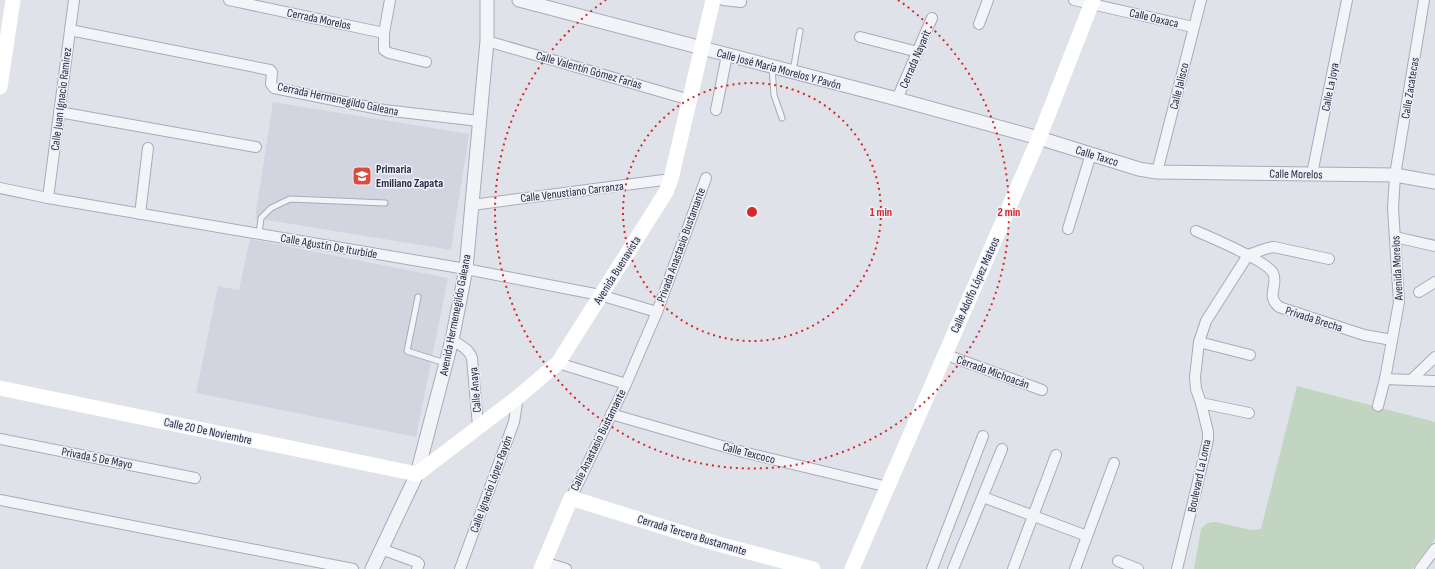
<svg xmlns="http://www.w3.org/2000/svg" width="1435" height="569" viewBox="0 0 1435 569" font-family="'Sofia Sans Condensed',sans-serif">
  <rect width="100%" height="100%" fill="#e0e2ea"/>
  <!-- built -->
  <g fill="#d2d4e0">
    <path d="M273,102l196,32 -18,116 -196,-32z"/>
    <path d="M250,239l198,39 -32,159 -220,-44 22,-107 21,4z"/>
  </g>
  <!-- green -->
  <path fill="#c1d5c1" d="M1297,386l138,36v117l-23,30h-218l7,-40 6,-6 9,-1 35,8 10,-1z"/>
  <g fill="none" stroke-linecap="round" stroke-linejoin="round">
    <!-- service casing -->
    <g stroke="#a8abb8" stroke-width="7">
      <g id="service">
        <path d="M772,68l2,27 8,23"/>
        <path d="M793,71l7,-40"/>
        <path d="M259,234l2,-16 10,-10 19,-9 95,4"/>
        <path d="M418,297l-11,54 38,12"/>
      </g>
    </g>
    <!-- minor casing -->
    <g stroke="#a8abb8" stroke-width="12">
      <g id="minor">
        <path d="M229,0l155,33"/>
        <path d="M390,0l-6,33v17l5,3 37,9"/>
        <path d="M723,0l18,2"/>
        <path d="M1074,0l119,27"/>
        <path d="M979,24l9,-24"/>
        <path d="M70,30l200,40 2,2 -1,12 3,4 110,22 95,11"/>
        <path d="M860,37l58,15"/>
        <path d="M487,41l203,59"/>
        <path d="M897,99l35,-81"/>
        <path d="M716,110l11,-55"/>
        <path d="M59,112l197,35"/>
        <path d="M1157,172l44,-172"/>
        <path d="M1312,174l35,-174"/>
        <path d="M0,188l48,10 418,71 134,26 57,17"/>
        <path d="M48,198l26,-198"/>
        <path d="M472,205l199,-26"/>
        <path d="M140,214l8,-66"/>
        <path d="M1068,229l23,-75"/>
        <path d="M1196,231c14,6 71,30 77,42 6,13 -8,22 6,34l85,28 28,5"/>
        <path d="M1395,237l40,9"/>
        <path d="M1419,292l16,-10"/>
        <path d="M452,340c8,5 17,9 20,18l6,68"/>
        <path d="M1199,342l51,13"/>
        <path d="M944,354l98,36"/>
        <path d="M558,363l68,21"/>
        <path d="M1385,379l50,2"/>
        <path d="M1411,380l24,-23"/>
        <path d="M1201,403l48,10"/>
        <path d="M1378,406l7,-27 14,-77 -6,-94 2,-33 29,-175"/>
        <path d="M611,414l132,38 145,35"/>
        <path d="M0,439l195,39"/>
        <path d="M983,497l104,39"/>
        <path d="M571,498l55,-114 31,-72 49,-134"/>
        <path d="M0,500l353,69"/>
        <path d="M381,549l36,13 2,2 -2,5"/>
        <path d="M1118,561l20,8"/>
        <path d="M544,562l22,7"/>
        <path d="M460,569l54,-147 4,-25"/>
        <path d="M932,569l51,-133"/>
        <path d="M953,569l49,-120"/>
        <path d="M1013,569l43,-114"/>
        <path d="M1075,569l39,-106"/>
        <path d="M1177,569l31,-129v-8l-7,-29 -5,-14 -1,-12 4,-35 7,-21 42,-66 20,-7 6,-1 55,12"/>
        <path d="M1420,569l15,-20"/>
      </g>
    </g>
    <!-- tertiary casing -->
    <g stroke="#a8abb8" stroke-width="15">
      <g id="tertiary">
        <path d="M519,0l378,99 142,39 100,31 18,3 238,3 40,7"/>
        <path d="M372,569l45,-95 35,-134 14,-71 21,-228v-41"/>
      </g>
    </g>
    <!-- service -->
    <use href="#service" stroke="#f3f4f8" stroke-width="5"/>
    <!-- minor -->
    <use href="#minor" stroke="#f3f4f8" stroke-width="10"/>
    <!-- tertiary -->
    <use href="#tertiary" stroke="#f3f4f8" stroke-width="13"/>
    <!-- secondary -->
    <g stroke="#fff" stroke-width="15">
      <path d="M0,87l13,-87"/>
      <path d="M0,388l417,86 101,-77 40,-34 108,-171 5,-13 42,-179"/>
      <path d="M541,569l30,-71 147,46 95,25"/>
      <path d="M852,569l187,-431 54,-138"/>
    </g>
  </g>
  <!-- distance rings -->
  <g fill="none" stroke="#d62828" stroke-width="2" stroke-dasharray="2 4">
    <circle cx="752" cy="212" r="129"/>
    <path d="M898 0A257 257 0 1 1 606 0"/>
  </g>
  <!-- icons -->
  <defs>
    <g id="school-square" transform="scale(1)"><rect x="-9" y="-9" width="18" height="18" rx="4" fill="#da4c3b" stroke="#f0f1f8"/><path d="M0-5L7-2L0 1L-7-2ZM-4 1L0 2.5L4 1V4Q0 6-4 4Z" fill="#fff"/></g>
  </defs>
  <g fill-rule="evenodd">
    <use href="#school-square" x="362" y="176"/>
  </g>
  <g text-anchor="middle" stroke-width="3" stroke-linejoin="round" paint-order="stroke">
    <!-- street labels -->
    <g font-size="12" fill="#272a43" stroke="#f0f1f8">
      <text transform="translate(1154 18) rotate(13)" y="4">Calle Oaxaca</text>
      <text transform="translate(319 19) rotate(12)" y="4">Cerrada Morelos</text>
      <text transform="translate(915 59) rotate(-67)" y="4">Cerrada Nayarit</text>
      <text transform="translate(779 69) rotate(15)" y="4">Calle José María Morelos Y Pavón</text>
      <text transform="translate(589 70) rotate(16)" y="4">Calle Valentín Gómez Farías</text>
      <text transform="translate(1179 86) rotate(-76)" y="4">Calle Jalisco</text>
      <text transform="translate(1330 87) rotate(-79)" y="4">Calle La Joya</text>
      <text transform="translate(1410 88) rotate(-81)" y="4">Calle Zacatecas</text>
      <text transform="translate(61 99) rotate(-83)" y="4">Calle Juan Ignacio Ramírez</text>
      <text transform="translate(338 99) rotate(12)" y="4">Cerrada Hermenegildo Galeana</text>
      <text transform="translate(1097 156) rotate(17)" y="4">Calle Taxco</text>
      <text transform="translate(1296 174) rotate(1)" y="4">Calle Morelos</text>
      <text transform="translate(572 192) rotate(-7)" y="4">Calle Venustiano Carranza</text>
      <text transform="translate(681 245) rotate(-70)" y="4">Privada Anastasio Bustamante</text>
      <text transform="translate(329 246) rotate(10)" y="4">Calle Agustín De Iturbide</text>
      <text transform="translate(1397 268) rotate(-93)" y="4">Avenida Morelos</text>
      <text transform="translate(617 270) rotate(-58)" y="4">Avenida Buenavista</text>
      <text transform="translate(975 285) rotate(-66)" y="4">Calle Adolfo López Mateos</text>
      <text transform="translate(455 315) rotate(-79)" y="4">Avenida Hermenegildo Galeana</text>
      <text transform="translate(1314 319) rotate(18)" y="4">Privada Brecha</text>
      <text transform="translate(993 372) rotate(20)" y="4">Cerrada Michoacán</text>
      <text transform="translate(475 390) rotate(-95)" y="4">Calle Anaya</text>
      <text transform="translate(208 431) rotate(12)" y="4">Calle 20 De Noviembre</text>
      <text transform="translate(598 440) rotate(-64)" y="4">Calle Anastasio Bustamante</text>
      <text transform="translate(749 453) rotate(15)" y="4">Calle Texcoco</text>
      <text transform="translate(97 458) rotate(11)" y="4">Privada 5 De Mayo</text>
      <text transform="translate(1199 476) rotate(-78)" y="4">Boulevard La Loma</text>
      <text transform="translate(491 484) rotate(-70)" y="4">Calle Ignacio López Rayón</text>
      <text transform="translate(692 535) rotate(17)" y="4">Cerrada Tercera Bustamante</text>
    </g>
    <!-- poi labels -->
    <g font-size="12" font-weight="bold" fill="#272a43" stroke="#f0f1f8" text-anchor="start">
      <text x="376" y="173">Primaria<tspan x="376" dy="14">Emiliano Zapata</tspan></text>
    </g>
  </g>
  <circle cx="752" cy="212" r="6" fill="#d62828" stroke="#f0f1f8" stroke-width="2"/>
  <g font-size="12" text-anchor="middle" font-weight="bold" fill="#d62828" stroke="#f0f1f8" stroke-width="3" stroke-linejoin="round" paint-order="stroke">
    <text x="881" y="216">1 min</text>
    <text x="1009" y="216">2 min</text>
  </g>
</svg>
